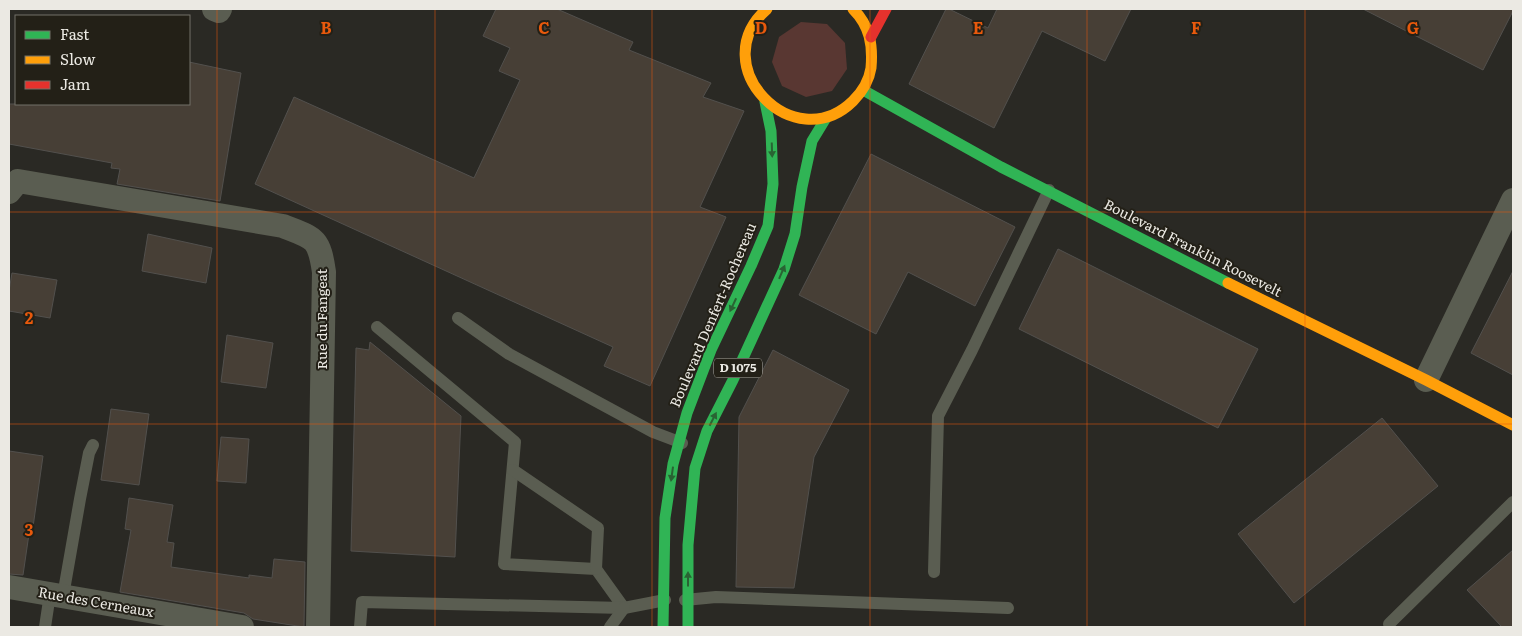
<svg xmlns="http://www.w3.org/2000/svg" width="1522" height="636" viewBox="0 0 1522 636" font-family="Literata,serif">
  <rect width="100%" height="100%" fill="#2a2924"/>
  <!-- green -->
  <path fill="#593732" d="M801,22l26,2 18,19 2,26 -15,22 -26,6 -24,-11 -10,-24 7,-25z"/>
  <!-- building -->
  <g fill="#473f36" stroke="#52504d">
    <path d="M496,9h61l76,33 -4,8 82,33 -8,14 41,14 -44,96 26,10 -76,169 -46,-20 9,-19 -358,-163 39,-87 180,81 46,-98 -21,-9 11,-23 -27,-12z"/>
    <path d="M946,9h3l39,19 9,-19h134l-26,52 -63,-30 -48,97 -85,-44z"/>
    <path d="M1363,9h150v2l-30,59z"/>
    <path d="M189,62l52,11 -21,128 -103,-17 3,-15 -9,-1 1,-5 -103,-19v-40h180z"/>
    <path d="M871,154l144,73 -40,79 -67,-34 -32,62 -77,-39z"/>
    <path d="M148,234l64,14 -6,35 -64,-12z"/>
    <path d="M1058,249l200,100 -40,79 -199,-99z"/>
    <path d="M1513,271v104l-42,-22z"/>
    <path d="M12,273l45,7 -7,38 -41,-7v-20z"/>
    <path d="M227,335l46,8 -7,45 -45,-6z"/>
    <path d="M370,342l91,74 -6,141 -104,-6 5,-203 13,2z"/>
    <path d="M773,350l76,40 -35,67 -20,131 -58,-1 3,-170z"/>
    <path d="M111,409l38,5 -10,71 -38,-5z"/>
    <path d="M1382,418l56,68 -144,117 -56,-69z"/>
    <path d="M221,437l28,2 -3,44 -29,-2z"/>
    <path d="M9,451l34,5 -10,71h-3l-7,48 -14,-1z"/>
    <path d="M129,498l44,7 -6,37 7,1 -3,24 78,11v-3l23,3 2,-19 31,3 -1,65 -51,-8 -9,-6 -124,-21 11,-62 -6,-1z"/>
    <path d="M1513,550v77h-11l-35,-37z"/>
  </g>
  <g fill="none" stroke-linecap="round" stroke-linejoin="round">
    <!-- lane -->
    <g stroke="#5a5d51" stroke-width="12">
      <path d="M458,318l51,36 144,78 29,11"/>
      <path d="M377,327l138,115 -11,122 92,5 28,39"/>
      <path d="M513,470l85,58 -2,41"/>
      <path d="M934,572l4,-156 34,-66 77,-160"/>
      <path d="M63,596l17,-97 9,-46 4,-8"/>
      <path d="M685,600l31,-3 292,11"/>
      <path d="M1389,624l124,-122"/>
      <path d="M45,627l5,-33"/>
      <path d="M360,627l2,-25 262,6 41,-8"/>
      <path d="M610,627l14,-19"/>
    </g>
    <!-- street -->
    <g stroke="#5a5d51" stroke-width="24">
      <path d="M214,9l5,2 1,-2"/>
      <path d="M9,192l9,-11 265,45c31,12 36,11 41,46l-6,355"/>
      <path d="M1426,380l87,-180"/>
      <path d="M9,587l233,40"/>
    </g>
    <!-- fast -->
    <g stroke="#30b455" stroke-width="11">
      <path d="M863,90l138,77 227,116"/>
      <path d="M663,627l2,-109 8,-54 14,-51 24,-63 40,-84 17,-40 5,-42 -2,-53 -6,-29"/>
      <path d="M688,627v-82l7,-77 12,-37 26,-51 51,-111 11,-35 7,-47 10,-46 14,-23"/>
    </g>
    <!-- slow -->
    <g stroke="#ff9f0a" stroke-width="11">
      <path d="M767,9c-64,56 27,150 86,92 9,-9 16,-20 18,-33 2,-23 -1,-42 -18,-59"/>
      <path d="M1228,283l198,97 87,45"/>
    </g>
    <!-- jam -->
    <path stroke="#e5322d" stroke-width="11" d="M871,37l15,-28"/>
  </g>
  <!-- one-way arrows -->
  <defs><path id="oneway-solid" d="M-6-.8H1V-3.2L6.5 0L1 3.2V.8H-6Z" transform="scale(1.25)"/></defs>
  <g fill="#296333">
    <use href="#oneway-solid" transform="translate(772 150) rotate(88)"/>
    <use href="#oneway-solid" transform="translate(782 272) rotate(-67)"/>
    <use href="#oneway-solid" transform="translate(733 305) rotate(115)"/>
    <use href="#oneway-solid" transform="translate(713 419) rotate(-63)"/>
    <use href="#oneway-solid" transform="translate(672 474) rotate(98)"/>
    <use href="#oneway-solid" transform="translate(688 579) rotate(-90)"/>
  </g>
  <!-- grid -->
  <path fill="none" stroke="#e8590c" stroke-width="1" stroke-opacity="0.55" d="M217,9v618M435,9v618M652,9v618M870,9v618M1087,9v618M1305,9v618M9,212h1504M9,424h1504"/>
  <g text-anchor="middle" stroke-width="4" stroke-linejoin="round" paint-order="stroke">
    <!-- shield labels -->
    <rect fill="#232017" stroke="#afada6" stroke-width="1" x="714" y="358.5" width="48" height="19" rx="4"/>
    <g font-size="12" font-weight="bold" fill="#ebe9e3">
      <text x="738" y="372">D 1075</text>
    </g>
    <!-- street labels -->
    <g font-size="14" fill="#ebe9e3" stroke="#232017">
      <text transform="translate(1193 248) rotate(27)" y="5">Boulevard Franklin Roosevelt</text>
      <text transform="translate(713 315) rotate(-67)" y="5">Boulevard Denfert-Rochereau</text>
      <text transform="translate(322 319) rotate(-90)" y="5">Rue du Fangeat</text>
      <text transform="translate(96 602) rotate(10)" y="5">Rue des Cerneaux</text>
    </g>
  </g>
  <g font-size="16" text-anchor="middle" font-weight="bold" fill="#e8590c" stroke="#232017" stroke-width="4" stroke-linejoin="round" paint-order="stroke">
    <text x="326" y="34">B</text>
    <text x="544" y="34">C</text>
    <text x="761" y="34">D</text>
    <text x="978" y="34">E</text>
    <text x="1196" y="34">F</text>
    <text x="1413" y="34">G</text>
    <text x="29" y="324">2</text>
    <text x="29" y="536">3</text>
  </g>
  <!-- border -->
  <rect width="1522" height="636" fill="none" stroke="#ebe9e3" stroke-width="20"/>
  <!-- legend -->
  <rect x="15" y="15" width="175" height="90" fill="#232017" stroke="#737069"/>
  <rect x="25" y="31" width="25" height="8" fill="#30b455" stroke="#737069"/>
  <text x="60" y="40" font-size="15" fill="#ebe9e3">Fast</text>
  <rect x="25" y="56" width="25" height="8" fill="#ff9f0a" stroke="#737069"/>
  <text x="60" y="65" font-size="15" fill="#ebe9e3">Slow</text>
  <rect x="25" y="81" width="25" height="8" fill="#e5322d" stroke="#737069"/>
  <text x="60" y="90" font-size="15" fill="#ebe9e3">Jam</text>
</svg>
